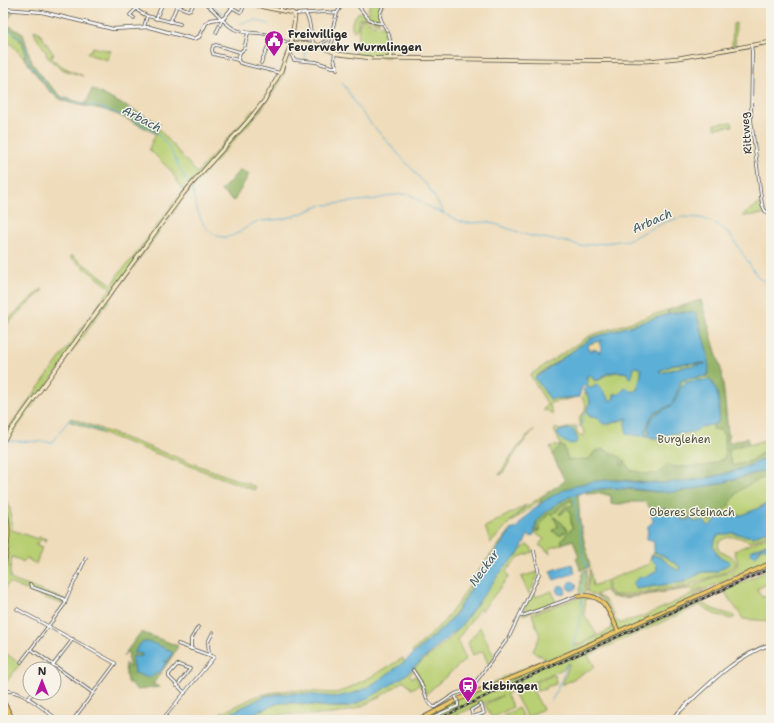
<svg xmlns="http://www.w3.org/2000/svg" width="774" height="723" viewBox="0 0 774 723" font-family="'Shantell Sans',sans-serif">
  <rect width="100%" height="100%" fill="#f7f3e8"/>
  <filter id="ink" filterUnits="userSpaceOnUse"><feTurbulence type="fractalNoise" baseFrequency=".025" numOctaves="2"/><feDisplacementMap in="SourceGraphic" scale="8" xChannelSelector="R" yChannelSelector="G"/><feConvolveMatrix kernelMatrix="1 2 1 2 8 2 1 2 1" color-interpolation-filters="sRGB"/></filter>
  <filter id="wash" filterUnits="userSpaceOnUse"><feTurbulence type="fractalNoise" baseFrequency=".012" numOctaves="4" result="noise"/><feDisplacementMap in="SourceGraphic" scale="16" xChannelSelector="R" yChannelSelector="G"/><feGaussianBlur stdDeviation="0.9" result="paint"/><feColorMatrix in="noise" values="0 0 0 0 0 0 0 0 0 0 0 0 0 0 0 0 0 1.4 0 .05"/><feComposite in="paint" operator="in"/></filter>
  <g filter="url(#wash)">
    <rect width="100%" height="100%" fill="#efdcba"/>
    <!-- green -->
    <g fill="#b9cf73" stroke="#727d4f">
      <path d="M370,3h14l-5,9v11l-6,-2 -6,-5z"/>
      <path d="M362,12l4,5 -7,2 -2,10 -2,2 -2,-1c-3,-8 0,-11 5,-17z"/>
      <path d="M365,18l8,7 10,1 6,13v18l-34,-2 4,-26 -1,-2 4,-8z"/>
      <path d="M736,23l-1,23 -3,1 1,-23z"/>
      <path d="M3,26c12,7 21,15 23,29l-3,2 -20,-22z"/>
      <path d="M34,30l5,2 15,23 -4,1 1,2 12,9 20,9 -19,-6 -7,-4 -10,-9 -2,-7 -9,-13z"/>
      <path d="M93,47l18,4 -4,9 -20,-6 2,-3h2z"/>
      <path d="M284,67l1,4 -5,11 -21,30 -71,80 -166,228 -17,24 -2,6v-14l95,-130 3,-6 10,-12 -41,-31 1,-2 42,30 5,-11 14,-15 51,-68 -12,-20 -22,-22 9,-21 39,45 56,-63 5,1 13,-19z"/>
      <path d="M732,122l1,4 -18,2v-4z"/>
      <path d="M760,203l3,7 6,4 -27,2z"/>
      <path d="M42,289l1,1 -27,25 -13,14v-14l5,1 -1,4z"/>
      <path d="M668,310v4l-77,24 -55,38 -1,2 15,21 29,-2 -29,6v3l3,8 -1,1 -5,-5 -3,1 -1,-2 5,-4 -18,-30 59,-39z"/>
      <path d="M701,363h5v1l-25,3 -20,6 -2,-2 17,-7z"/>
      <path d="M637,367l4,2c1,7 -1,18 -7,23 -5,1 -11,-1 -16,3l-3,-2 -2,7 -3,1c-5,-7 -14,-13 -22,-14l-1,-3 1,-1 -2,-6 4,-2 2,2 2,3h6c7,-8 18,-9 27,-7l2,5 2,-1 3,-9z"/>
      <path d="M707,376l13,1 8,80 4,7 -3,-7v-8l20,-6v2l22,-7v9l-21,14 -17,5 -1,-2 -163,23 -19,-40 11,-2 -7,-15 3,-2 2,2 17,-4 1,8 5,2 2,-1 -1,-7 -3,-2v-10l4,-3 2,-8 -4,-7 2,-5 3,1 3,9 -3,8 1,4 3,2h6l12,7 20,-6 -4,7 2,7 34,-51z"/>
      <path d="M71,418l185,69 -2,3 -185,-69z"/>
      <path d="M534,429l-18,23 -14,22 -3,1 16,-25z"/>
      <path d="M771,469v32l-18,10 -11,4 -12,1 -41,23 -50,-49z"/>
      <path d="M3,492l7,17 2,21 25,9 2,-2 8,2 -1,2 -5,-2 -3,4 -3,1 7,3 -6,17 -10,-6 -3,4 -3,-2 -8,-3 -2,11v10l5,3 48,18 2,5 -12,-3 -44,-18 -6,8z"/>
      <path d="M539,498l4,5 -7,4 5,-5h-4l-25,20 -1,-1 11,-11z"/>
      <path d="M572,500l1,6 -8,1 -5,8 7,-6 3,1 2,19 -4,3 -6,-9 -8,-6 4,9 -5,4 11,2 3,3 -6,5 1,4 -13,5 1,4 -11,-8 5,-6 -9,-6 1,-2h3l2,-7 8,-11 4,2 9,-10z"/>
      <path d="M526,505l-11,11 -24,27 -6,-16z"/>
      <path d="M511,529v2l-26,35 -3,6 -11,13v4l-17,26 -10,12 -31,27 -1,-2 22,-21 11,-11 14,-18 23,-36z"/>
      <path d="M771,529v4l-21,9c-11,-5 -20,-9 -31,0l-1,6 2,4c8,2 12,3 16,10l-1,4 -10,6 -39,14 -61,9h-11l-3,-2 -3,-4v-9l41,-16 2,-7 3,-5c10,3 18,9 26,15l-1,3h-2l-17,-13 -6,-2 -3,4 6,6v5l-6,5 -7,3 -8,11 48,-7 19,-10h13l3,-15 -6,-11 4,-11 15,-2 21,4z"/>
      <path d="M771,535v7l-19,8 7,1 3,-4 6,2 3,-1v11l-65,30h-7l-7,3 -3,-3h-3l-61,9 -14,-1 -6,-7 -9,5 8,4 11,17h-2l-12,-17 -14,-7 3,-23 3,17 13,-5c0,15 6,15 19,16l67,-10 17,-8 23,-8 5,-5 1,-4 -4,-11z"/>
      <path d="M527,545l4,2 2,5 -14,5 -13,14 3,5 -27,35 -2,-3 -23,32 9,19 -40,35 -9,-19 1,-2 -5,-4c12,-11 29,-22 40,-34 25,-29 42,-67 74,-90z"/>
      <path d="M771,569l-2,3 2,4v6l-14,7 5,8 9,-1v25l-28,-2c-5,-10 -13,-17 -18,-27l-10,3z"/>
      <path d="M587,570l-2,23 -6,1 3,-20 2,-3z"/>
      <path d="M537,572l1,3 -9,19 -8,-17z"/>
      <path d="M552,591l4,12 -33,12 -1,-1 9,-19 4,-2 1,4z"/>
      <path d="M699,591h5l-10,5 6,9 3,-2 10,6 21,7v2l-3,1 -17,-5 -14,-9 -112,50 7,12 -33,18 8,-22 -3,1 -2,4 -59,26 7,13 -21,11 -7,-13 18,-10 -59,25h-31l40,-23 14,-5 5,-4 3,2 28,-11 -1,-1 44,-19 -13,-8 7,-15 -8,-22 48,-17c16,-3 24,7 30,20l-1,1c-1,-12 -12,-19 -23,-20l-2,16 13,21 -19,10 -4,-1 2,3 35,-18 1,-2 -1,-7 3,-2 6,5h2l27,-9z"/>
      <path d="M480,627l14,29 -6,8 -5,-13 -10,4 -5,-12z"/>
      <path d="M3,651l17,13 -15,20 -2,1z"/>
      <path d="M403,658l1,3 -1,2c-21,15 -41,32 -68,34 -7,1 -14,-1 -21,-2 -17,-2 -33,-3 -49,1l-48,24h-10l50,-24 12,-3 22,-3 44,3 10,-3 31,-16z"/>
      <path d="M411,670l2,2 -3,3 2,3 3,-2 5,9 -9,4 -5,-7 -2,-1c-19,13 -42,28 -65,32 -24,4 -49,0 -73,2 -11,1 -19,5 -30,5l43,-17h14l36,4h18l56,-30z"/>
      <path d="M550,675h5l1,9 -10,3v2l-10,2v-10l9,-2 1,-2h4z"/>
      <path d="M529,684l14,25 -16,8 -13,-24z"/>
      <path d="M518,708l7,12h-28z"/>
    </g>
    <!-- forest -->
    <g fill="#92b265" stroke="#5e6e48" fill-rule="evenodd">
      <path d="M3,9l11,1 -8,14 17,10 9,29 11,15 19,19 24,7 6,-15 65,33 3,2 -5,9c-16,-8 -32,-17 -50,-23 -15,-4 -35,-4 -48,-13 -13,-9 -23,-27 -34,-40l3,-2c-2,-14 -11,-22 -23,-29z"/>
      <path d="M240,170l9,4 -15,27 -13,-10z"/>
      <path d="M701,300l21,73 7,70 18,-5 2,5 -20,6c0,6 0,12 4,17l17,-5 21,-14v8c-32,19 -86,30 -123,28 -10,-1 -19,-3 -28,-3 -28,-1 -54,6 -77,23l-4,-5 26,-17 -13,-27 8,-8 4,1 4,13 21,-1 6,-8 8,-2 19,9 -1,7 2,1 1,-6 6,10 16,4h12l9,-9 9,2 28,-1 5,-1 16,-7 -1,-23 -4,-5 -7,-1v-4l5,-3 -4,-38 -7,-8c5,-10 -6,-47 -10,-59l-15,-5 -14,2v-4z"/>
      <path d="M771,467v8c-10,4 -27,11 -34,18 -4,5 -6,11 -11,16 -6,4 -12,5 -14,12h-3l-1,-4 -24,1 -17,-9 -15,1 -7,-8h-16l-14,3 -4,-1v-8l-10,-3 -14,1 -2,-4 30,-2 41,4 58,-7 30,-8z"/>
      <path d="M578,493l2,30 10,44 -7,2 -2,2 -5,-13 3,-1 -6,-17 -11,4 -1,-4 6,-5 -3,-3 -3,3 -5,-1 -3,-3 5,-5 -4,-9 8,6 6,9 4,-3 -2,-19 -3,-1 -7,6 -1,-1 6,-8h8l-1,-6 -10,5 -9,10 -4,-2 -8,11 -2,7h-3c0,-4 0,-7 1,-10 8,-12 28,-23 41,-28z"/>
      <path d="M141,632l37,14 -5,9 -20,29 6,3 -21,3 -11,-8 -2,-17v-2l5,5 -2,-8 1,-7 -2,-1 -4,4zM147,642l22,8 -2,12 -3,-2 1,1 -30,12 -3,-10 1,-6h9v-3l-8,-1 6,-8z"/>
    </g>
    <!-- sand -->
    <path fill="#eeda9e" stroke="#8c8264" d="M604,339l-3,13h-1l-7,-2h-4l-1,-2 1,-4z"/>
    <!-- water -->
    <g fill="#5bafd7" stroke="#436d81" fill-rule="evenodd">
      <path d="M682,312l14,1 1,4 11,37c-1,8 3,14 -1,22l-25,4 -9,22 -4,4 -15,7 -6,9 -3,14 4,-2c-1,-5 -1,-10 2,-15 6,-9 17,-8 23,-17 4,-6 5,-17 13,-20 7,-2 16,-2 23,-2 10,9 10,30 8,42l-5,3 -12,2c-11,12 -31,1 -40,12l-34,-5 -2,-11 3,-5 -19,6h-6l-6,-7h-6l-3,-2 -1,-7 3,-5 -3,-9 -3,-2 -1,-2 4,-3 -2,-2 -4,4 -2,8 -29,2 -15,-21 56,-40 77,-24zM603,340l-4,3 2,4v5h-2l-4,-3 -4,2 -2,-1 -1,-2 1,-4zM701,363h4l1,1 -25,3 -20,6 -2,-2 17,-7zM637,367l4,2v6l-4,15 -5,2 -4,-4h-3l-7,7 -3,-2 -1,1v4l-4,3 -10,-15 -5,-1 -2,3 -5,-1 -1,-3 1,-1 -2,-6 4,-2 2,2 3,4c4,-1 5,-2 8,-5 7,-5 16,-5 24,-3l2,5 3,-1 2,-9z"/>
      <path d="M569,429l4,1 5,9 -2,4c-8,3 -16,-3 -19,-10l2,-2z"/>
      <path d="M771,455v12l-3,2c-31,10 -61,19 -93,23 -14,1 -28,-2 -42,-3 -32,-3 -65,2 -89,25 -2,2 -7,6 -8,9 -2,5 0,9 -4,14l-4,-2 -9,18 -16,16 -43,58 -57,50 -22,14 -18,10 -16,6h-18l-36,-4h-14l-43,17h-19l48,-24 7,-1 22,-2 42,4 19,-4 15,-7 33,-23 41,-36 11,-12 16,-26v-4l11,-13 3,-6 27,-37h4c22,-31 58,-49 96,-49 12,0 24,3 36,3 38,1 91,-8 123,-28z"/>
      <path d="M771,501v28l-18,8 -21,-4 -15,3 -4,10 6,11 11,4 -1,3 -13,8h-13l-19,10 -48,7 -3,-6 7,-6c7,1 12,-3 17,-7v-5l-6,-6v-3l3,-1 6,2 17,13h2l1,-3c-8,-6 -16,-12 -26,-15v-11l-7,-2 1,-13 5,-4 -2,-10 1,-2 15,-1c3,4 13,11 20,11 2,0 4,-1 6,-1l1,3 9,-2 6,6 9,-8 24,-3 19,-8z"/>
      <path d="M771,542v6c-4,1 -7,-1 -11,0l-2,6 -3,2 -4,-2 -1,-3 2,-1z"/>
      <path d="M572,564l3,9 -21,7 -4,-9z"/>
      <circle cx="572" cy="586" r="4.5"/>
      <circle cx="561" cy="590" r="4.5"/>
      <path d="M143,642c7,-1 23,6 29,10v2l-5,8 -3,-2 2,3 -5,8 -12,7 -14,-5 -3,-10 1,-7 8,1 1,-1v-2l-8,-1 5,-8z"/>
    </g>
    <g fill="none" stroke-linecap="round" stroke-linejoin="round">
      <!-- stream -->
      <g stroke="#5bafd7" stroke-width="1">
        <path d="M209,3l13,10v2"/>
        <path d="M224,20l4,3"/>
        <path d="M241,23l14,-3 14,4"/>
        <path d="M3,25l18,14 3,5 5,19 20,25 11,9"/>
        <path d="M305,59v-14"/>
        <path d="M342,82l18,28 13,16"/>
        <path d="M62,98l10,4 13,2"/>
        <path d="M87,105l9,1 32,11 29,16 12,14 19,37"/>
        <path d="M375,128l54,60 15,25"/>
        <path d="M192,189c5,17 7,41 26,47 6,2 13,1 18,-2 8,-4 14,-10 22,-13"/>
        <path d="M409,194l21,14 15,6"/>
        <path d="M325,205l51,-6 18,-4 13,-1"/>
        <path d="M447,215l12,6 8,2 22,-1 41,14 37,6 11,3"/>
        <path d="M261,221l22,-2 14,-4 25,-10"/>
        <path d="M579,246l49,-6 37,-18 17,-5 19,1 16,6 12,9 29,44 13,10"/>
        <path d="M70,420l32,12"/>
        <path d="M579,426l3,-2 1,-8 4,-5"/>
        <path d="M573,430l4,-3"/>
        <path d="M8,441l44,1 17,-22"/>
        <path d="M575,493v10l8,51 4,13"/>
        <path d="M572,649l9,-35 1,-25 3,-18"/>
        <path d="M551,701l3,-5 14,-32"/>
      </g>
    </g>
  </g>
  <g filter="url(#ink)">
    <g fill="none" stroke-linecap="round" stroke-linejoin="round">
      <!-- minor casing -->
      <g stroke="#484640" stroke-width="3.5">
        <g id="minor">
          <path d="M155,3l5,2 1,2 -5,12"/>
          <path d="M204,3c12,7 18,19 30,26 10,5 21,3 31,5 9,2 18,7 26,10"/>
          <path d="M385,3c-11,16 -1,18 4,32 2,8 1,16 1,23"/>
          <path d="M177,6l11,4 3,-1 3,-6"/>
          <path d="M359,7c6,7 12,18 23,16"/>
          <path d="M137,8l1,3 9,5 -3,11"/>
          <path d="M233,8l7,4 2,-1 3,-8"/>
          <path d="M281,10v-7"/>
          <path d="M294,14l31,-2 12,1"/>
          <path d="M306,14l3,7 4,22"/>
          <path d="M147,16l33,8"/>
          <path d="M134,18l-4,-3 7,-7 2,-5"/>
          <path d="M170,22l8,-19"/>
          <path d="M216,33l6,-13"/>
          <path d="M321,45l1,-2 5,-3 4,-6 6,-21 6,-10"/>
          <path d="M751,45l1,7 -1,67 11,85 3,7 6,3"/>
          <path d="M289,50l5,10 22,2 16,5h4"/>
          <path d="M329,50l4,-10v-9"/>
          <path d="M240,52l-24,-7 -3,1 -1,4 1,4 25,6 2,3 40,10"/>
          <path d="M335,53l-1,6 3,10"/>
          <path d="M238,60l2,-8 4,-3 4,-16"/>
          <path d="M261,63l11,-26"/>
          <path d="M30,584l2,3 30,11 4,3"/>
          <path d="M17,609l98,54v1l-42,56"/>
          <path d="M520,615l2,1 55,-20"/>
          <path d="M31,649l62,44"/>
          <path d="M191,649v-10l7,-12"/>
          <path d="M209,655l-1,-13 5,-10"/>
          <path d="M21,662l44,-58 1,-5 20,-41"/>
          <path d="M50,669l23,-30"/>
          <path d="M413,670l7,11 8,20 5,6h2l20,-13 12,-4 5,-3 37,-50 27,-56 3,-7 -5,-23"/>
          <path d="M177,686l13,-17 -11,-4h-2l-8,9v3l16,16"/>
          <path d="M3,691c19,-2 40,18 55,29"/>
          <path d="M28,699l5,-6"/>
          <path d="M473,717l11,-4 -3,-9 -10,6 3,10"/>
          <path d="M162,720l52,-63 -36,-13"/>
          <path d="M436,720l-1,-3 2,-2 21,-9v-3"/>
        </g>
      </g>
      <!-- tertiary casing -->
      <g stroke="#484640" stroke-width="4">
        <g id="tertiary">
          <path d="M3,9l39,3 71,17 36,-2 44,12 6,-2 7,-14 5,-3 13,-2 12,-15"/>
          <path d="M670,720c33,-29 59,-61 101,-76"/>
        </g>
      </g>
      <!-- secondary casing -->
      <g stroke="#484640" stroke-width="4.5">
        <g id="secondary">
          <path d="M250,3l13,4 30,6 2,4 -4,27"/>
          <path d="M291,44l5,-1 19,1 23,10 33,4 276,3 31,-3 93,-16"/>
          <path d="M3,441l180,-247 20,-23 45,-50 16,-20 17,-30 10,-27"/>
        </g>
      </g>
      <!-- primary casing -->
      <g stroke="#484640" stroke-width="5">
        <g id="primary">
          <path d="M3,501c8,23 5,46 0,69"/>
          <path d="M578,596c26,-4 31,15 40,35"/>
          <path d="M3,701l10,19"/>
          <path d="M419,720l40,-21 73,-29 239,-107"/>
        </g>
      </g>
      <!-- minor -->
      <use href="#minor" stroke="#fff" stroke-width="2"/>
      <!-- tertiary -->
      <use href="#tertiary" stroke="#fff" stroke-width="2.5"/>
      <!-- secondary -->
      <use href="#secondary" stroke="#f7e8c3" stroke-width="3"/>
      <!-- primary -->
      <use href="#primary" stroke="#ebc669" stroke-width="3.5"/>
      <!-- rail casing -->
      <g stroke="#2b2b2b" stroke-width="2.5">
        <path id="rail" d="M437,720l53,-26 281,-126"/>
      </g>
      <!-- rail -->
      <use href="#rail" stroke="#f7f3e8" stroke-width="1" stroke-dasharray="3" stroke-linecap="butt"/>
      <!-- minor-bridge casing -->
      <g stroke="#484640" stroke-width="3.5" stroke-linecap="butt">
        <path id="minor-bridge" d="M456,697l2,6"/>
      </g>
      <!-- minor-bridge -->
      <use href="#minor-bridge" stroke="#fff" stroke-width="2"/>
    </g>
  </g>
  <!-- icons -->
  <defs>
    <g id="civic-pin" transform="scale(1)"><path d="M0 17L-7.5 6A9.5 9.5 0 1 1 7.5 6Z" fill="#b5179e" stroke="#f7f3e8"/><path d="M-.6-6.5H3V-4.5H.6V-3L4-1V1h2V6H-6V1h2V-1L-.6-3ZM-1.2 2.5V6h2.4V2.5Z" fill="#fff"/></g>
    <g id="station-pin" transform="scale(1)"><path d="M0 17L-7.5 6A9.5 9.5 0 1 1 7.5 6Z" fill="#b5179e" stroke="#f7f3e8"/><path d="M-3-6H3Q5-6 5-4V2Q5 4 3 4L4.5 6H3L1.5 4h-3L-3 6H-4.5L-3 4Q-5 4-5 2V-4Q-5-6-3-6ZM-3.5-4v3h7v-3ZM-3.5 1v1.5H-2V1ZM2 1v1.5H3.5V1Z" fill="#fff"/></g>
  </defs>
  <g fill-rule="evenodd">
    <use href="#civic-pin" x="274" y="40"/>
    <use href="#station-pin" x="468" y="686"/>
  </g>
  <g text-anchor="middle" stroke-width="3" stroke-linejoin="round" paint-order="stroke">
    <!-- poi labels -->
    <g font-size="11" font-weight="bold" fill="#2b2b2b" stroke="#f7f3e8" text-anchor="start">
      <text x="288" y="38">Freiwillige<tspan x="288" dy="13">Feuerwehr Wurmlingen</tspan></text>
      <text x="482" y="690">Kiebingen</text>
    </g>
    <!-- street labels -->
    <g font-size="11" fill="#2b2b2b" stroke="#f7f3e8">
      <text transform="translate(746 133) rotate(-95)" y="4">Rittweg</text>
    </g>
    <!-- park labels -->
    <g font-size="11" fill="#4e543d" stroke="#f7f3e8">
      <text x="684" y="443">Burglehen</text>
      <text x="692" y="516">Oberes Steinach</text>
    </g>
    <!-- water labels -->
    <g font-size="12" font-style="italic" fill="#3c5967" stroke="#f7f3e8">
      <text transform="translate(142 119) rotate(28)" y="4">Arbach</text>
      <text transform="translate(652 221) rotate(-24)" y="4">Arbach</text>
      <text transform="translate(484 568) rotate(-54)" y="4">Neckar</text>
    </g>
  </g>
  <!-- margin -->
  <rect width="774" height="723" fill="none" stroke="#f7f3e8" stroke-width="16"/>
  <!-- north arrow -->
  <g transform="translate(42 681)"><circle r="19" fill="#f7f3e8" stroke="#a5a39c"/>
  <path d="M0-3L7 15L0 10L-7 15Z" fill="#b5179e"/>
  <text y="-6" font-size="11" font-weight="bold" text-anchor="middle" fill="#2b2b2b">N</text>
  </g>
</svg>
